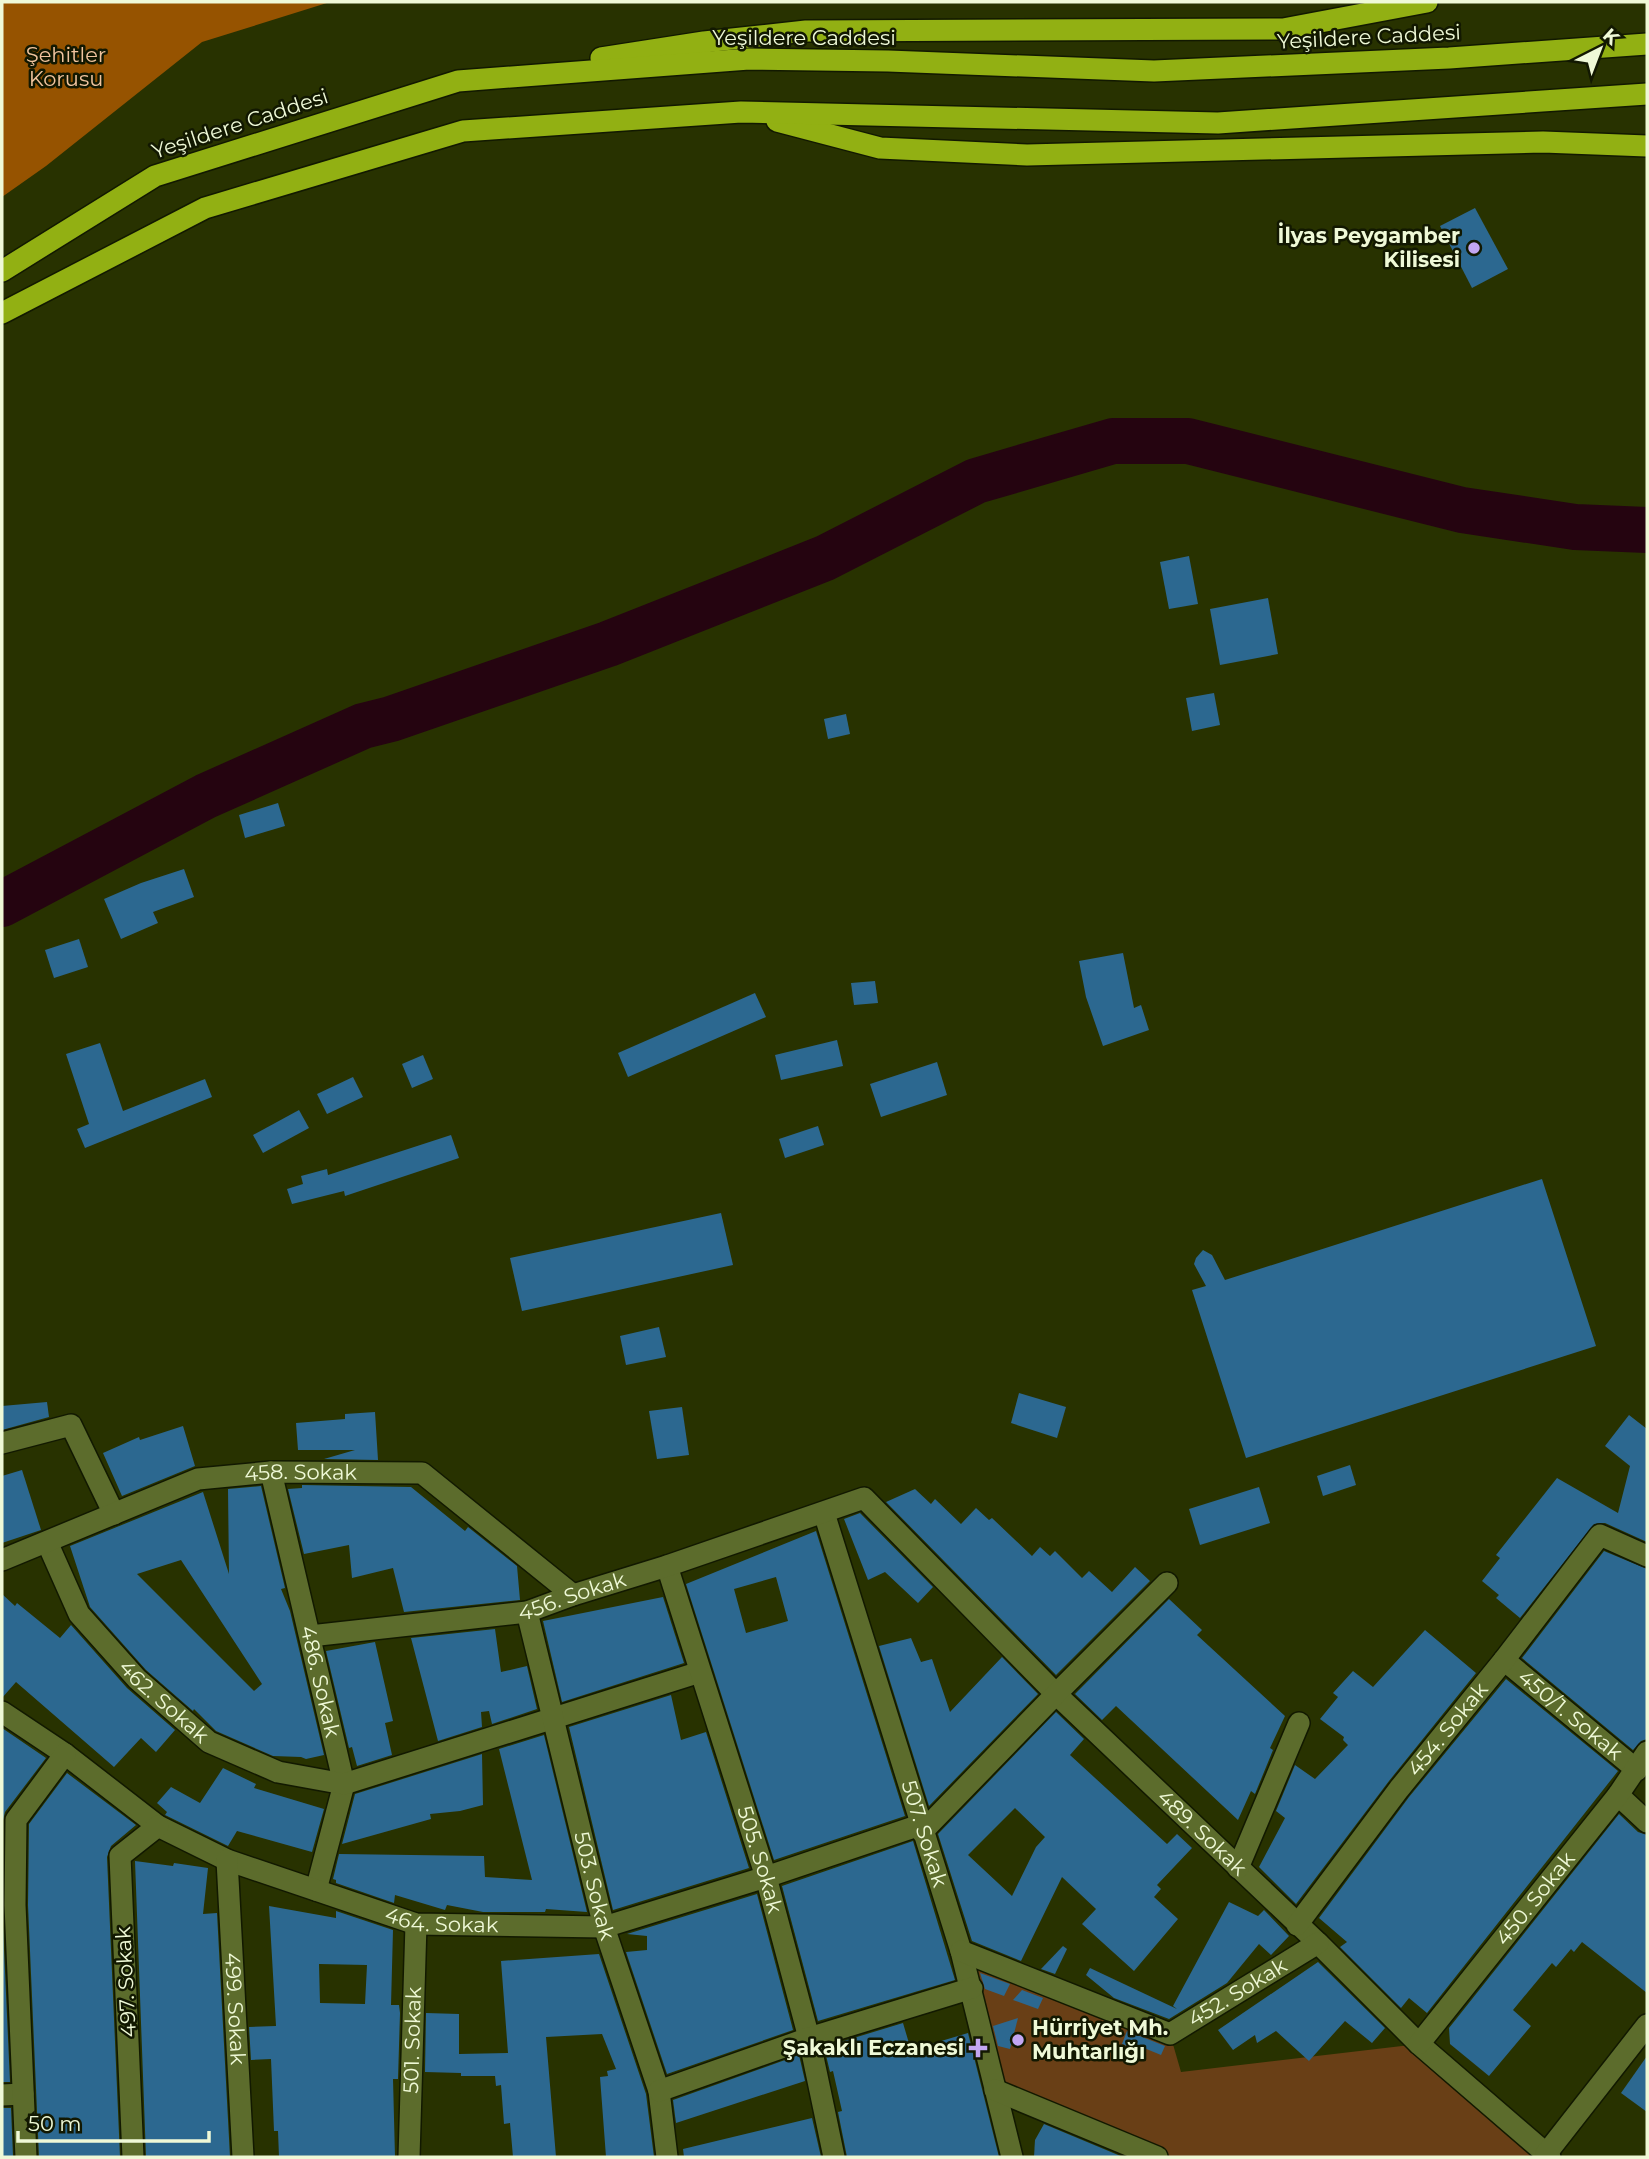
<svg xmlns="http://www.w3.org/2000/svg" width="1649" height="2159" viewBox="0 0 1649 2159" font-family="Montserrat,sans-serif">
  <rect width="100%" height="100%" fill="#283200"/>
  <!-- green -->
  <path fill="#693f16" d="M961,1951l209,83 11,38 238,-28 131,113h-393l-162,-67z"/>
  <!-- forest -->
  <path fill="#965300" d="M2,2h328l-128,40 -156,124 -44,31z"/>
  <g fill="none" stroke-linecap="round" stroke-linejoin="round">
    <!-- river -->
    <path stroke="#250410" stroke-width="46" d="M2,904l204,-108 157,-70 28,-7 217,-75 217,-86 151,-77 137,-40h75l274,69 113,17 72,3"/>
  </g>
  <!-- building -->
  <g fill="#2c6890" fill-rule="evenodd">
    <path d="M1475,208l33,61 -36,19 -32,-62z"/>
    <path d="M1189,556l9,48 -29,5 -9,-47z"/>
    <path d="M1268,598l10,56 -58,11 -10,-56z"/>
    <path d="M1214,693l6,32 -28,6 -6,-33z"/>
    <path d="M846,714l4,20 -22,5 -4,-20z"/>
    <path d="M278,803l7,23 -40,12 -6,-23z"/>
    <path d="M184,869l10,28 -41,15 5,11 -37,16 -17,-40 37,-16z"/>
    <path d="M79,939l9,28 -34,11 -9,-28z"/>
    <path d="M1123,953l11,55 7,-3 8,25 -46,16 -17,-49 -7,-36z"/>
    <path d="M875,981l3,22 -24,2 -3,-22z"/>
    <path d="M755,993l11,24 -138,60 -10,-24z"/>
    <path d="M837,1040l6,26 -62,14 -6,-25z"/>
    <path d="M100,1043l23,68 82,-32 7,18 -127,51 -8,-19 12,-5 -23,-70z"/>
    <path d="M423,1055l10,24 -21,9 -10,-24z"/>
    <path d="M937,1062l10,33 -66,22 -11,-33z"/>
    <path d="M353,1077l10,20 -36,17 -10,-20z"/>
    <path d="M299,1110l10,18 -46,25 -10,-18z"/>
    <path d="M818,1126l6,19 -39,13 -6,-19z"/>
    <path d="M451,1135l8,23 -114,38 -1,-5 -52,13 -5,-15 16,-5 -2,-8 26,-7 1,6z"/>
    <path d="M1542,1179l54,167 -350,112 -54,-168 14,-4 -12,-22 2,-6 7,-8 9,5 13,25z"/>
    <path d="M721,1213l12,52 -211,46 -12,-53z"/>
    <path d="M659,1327l7,30 -40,8 -6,-29z"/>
    <path d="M1019,1393l47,14 -9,31 -46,-15z"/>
    <path d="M47,1402l2,15 -47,13v-24z"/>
    <path d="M682,1407l7,48 -32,4 -8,-48z"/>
    <path d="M375,1412l3,48 -54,-1 31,-9h-57l-2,-27 49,-4v-5z"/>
    <path d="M1629,1415l18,14v113l-42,-19 -11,1 -74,94 -24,-20 3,-3 -17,-14 18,-23 -4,-3 61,-77 61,35 12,-47 -25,-20z"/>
    <path d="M183,1426l12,40 -73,30 -19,-43 36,-16 1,3z"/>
    <path d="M1350,1465l6,20 -33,11 -6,-20z"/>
    <path d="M22,1470l19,60 -39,13v-67z"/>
    <path d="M302,1485l109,2 54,44 3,-4 49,39 3,34 -116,12 -11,-44 -41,10 -3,-33 -45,9 -16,-65 14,-1z"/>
    <path d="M261,1486l24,102 -4,1 9,22 34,144 -18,4 -5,-2 -28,-1 -57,-25 -22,-22 -1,2 -47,-41 -56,-63 -20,-61 133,-54 26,82 -1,-85zM181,1560l81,124 -8,7 -117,-117z"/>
    <path d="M1259,1487l11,36 -70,22 -11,-36z"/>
    <path d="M915,1489l16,15 4,-5 26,25 15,-16 13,12 3,-2 40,38 8,-9 10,9 5,-5 27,27 7,-7 23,21 23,-25 15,14 -94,94 -170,-173z"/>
    <path d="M860,1513l73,74 -15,16 -33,-31 -17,8 -24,-61z"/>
    <path d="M816,1531l89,285 -131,44 -88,-276zM776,1577l12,44 -42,12 -12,-44z"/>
    <path d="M1604,1551l43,18v170l-6,2 -8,9 -111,-92z"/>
    <path d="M2,1594l13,12 2,-3 43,35 11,-13 56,63 48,42 -19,22 -15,-14 -27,29 -98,-85 -14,16z"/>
    <path d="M663,1597l21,66 -122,39 -19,-81z"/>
    <path d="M1169,1599l33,31 -5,5 88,81 -15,32 3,2 -18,44 -4,-3 -13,29 -122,-114 -14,14 -27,-26z"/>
    <path d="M495,1629l6,43 26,-6 10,43 -45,15 -3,-13 -8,1 1,15 -44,14 -27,-103z"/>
    <path d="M1425,1630l51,43 -87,108 -93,123 -37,-37 26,-49 -9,-7 19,-46 20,14 33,-34 -5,-5 1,-3 -24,-18 18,-22 -5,-4 20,-22 20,16z"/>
    <path d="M911,1638l10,24 11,-3 18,53 52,-55 36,37 -109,112 -50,-160z"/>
    <path d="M375,1642l18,79 -8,2 7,32 -35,11 -5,-19 -3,1 -23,-97z"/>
    <path d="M1506,1679l112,92 -191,242 -18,-15 -8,10 -61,-61 7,-5 -28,-24 90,-121z"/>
    <path d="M671,1695l10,45 25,-8 43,136 -136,42 -44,-183z"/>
    <path d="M1056,1712l28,27 -14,16 97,89 10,-10 15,14 -35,37 4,4 -7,8 24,22 -44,52 -52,-47 14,-15 -34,-32 -41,84 -49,-20 -34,-107zM1015,1808l30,29 -9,10 -24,49 -44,-41z"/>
    <path d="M2,1728l44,30 -41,54 -2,8 -1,85 8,177h-8z"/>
    <path d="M544,1735l43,177 -41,-3 -1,3h-62l-36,-7 -2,5 -50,-15 -1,8 -58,-20v-3l-3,-1 6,-25 145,2 1,21 47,3 -33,-131z"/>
    <path d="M482,1754l1,51 -23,6 -30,3 1,5 -89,25 13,-50z"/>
    <path d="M223,1768l33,16 -2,4 70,21 -12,43 -75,-21 -9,15 -63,-31 2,-3 -10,-9 14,-16 29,16z"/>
    <path d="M67,1773l69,52 -25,21 -4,11 13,300h-81l-11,-252 1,-81z"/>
    <path d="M1619,1814l19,18 9,3v158l-65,-51 -8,10 -3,-3 -15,18 -4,-4 -39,47 18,16 -42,50 -39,-32 -1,-16z"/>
    <path d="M913,1841l42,139 -137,41 -36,-135z"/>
    <path d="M135,1861l38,5 1,-3 34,5 -5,46 14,-1 13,244h-84z"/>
    <path d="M757,1894l36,136 -126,44 -41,-122 21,-2v-14l-20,-2z"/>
    <path d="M1229,1902l29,14 6,-6 25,26 -18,19 -12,-11 -32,39 -58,36 -55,-21 -28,-23 4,-7 87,41 -4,-3z"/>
    <path d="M269,1906l67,12v-7l57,19 -2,75h8l1,8 -2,66h-5l2,78h-116l-1,-26h-4l-3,-72 -20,1 -2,-33 27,-1zM319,1964l48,1 -2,39 -45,-1z"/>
    <path d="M1063,1946l4,3 -12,25 -14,-5z"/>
    <path d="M599,1954l47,140 8,63h-48l-6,-80 8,-1 -1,-5 9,-2 -14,-35 -56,3 10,120h-43l-3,-34 -6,1 -3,-39 -5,1 -1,-10h-34v-3l-36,-1 1,-59 33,1v40l49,-1 -7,-92z"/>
    <path d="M1318,1962l67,66 -13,15 -27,-22 -36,40 -33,-30 -19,12 -2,-8 -22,15 -15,-20z"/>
    <path d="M980,1973l30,11 -6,12 -19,-7z"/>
    <path d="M1022,1990l21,8 -5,11 -25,-9z"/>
    <path d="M1018,2018l-8,31 -12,-3 -5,-20z"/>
    <path d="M903,2023l8,27 57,-17 31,124h-152l-9,-45 4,-1 -9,-40 -3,1 -6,-25z"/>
    <path d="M1127,2031l38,15 -4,9 -17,-7 -1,4 -21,-8z"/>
    <path d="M799,2055l6,26 -129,42 -3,-23z"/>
    <path d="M1647,2056v56l-26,-19z"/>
    <path d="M2,2108h9l2,48h-11z"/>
    <path d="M812,2118l9,39h-137l-1,-8z"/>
    <path d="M1044,2124l79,33h-89l1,-17z"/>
  </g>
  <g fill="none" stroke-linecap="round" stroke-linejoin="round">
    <!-- minor casing -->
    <g stroke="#121900" stroke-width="24">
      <g id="minor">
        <path d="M2,1443l69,-18 43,89"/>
        <path id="s1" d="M271,1472l73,312 -28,106"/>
        <path id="s2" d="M824,1513l137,438 51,206"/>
        <path id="s3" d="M47,1542l32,72 58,65 72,63 69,30 66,12 356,-112"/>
        <path id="s4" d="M2,1560l196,-81 73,-7 151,1 151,122"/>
        <path id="s5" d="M667,1566l99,311 43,161 25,119"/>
        <path id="s6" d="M527,1612l77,315 55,164 8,66"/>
        <path id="s7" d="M310,1636l217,-24 46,-17 94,-29 197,-68 192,196 262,249 101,101 131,113"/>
        <path id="s8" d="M1504,1660l133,110"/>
        <path id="s9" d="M2,1712l63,42 93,72 69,34 189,64 188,3 162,-50 154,-52"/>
        <path d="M1618,1795l29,27"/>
        <path d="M922,1832l134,-138 111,-111"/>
        <path id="s10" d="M227,1860l16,297"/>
        <path d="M1238,1868l61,-145"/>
        <path id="s11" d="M1297,1925l102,-136 105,-129 96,-125 47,21"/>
        <path id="s12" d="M961,1951l209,83 148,-91"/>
        <path id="s13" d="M1419,2044l199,-249 29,-43"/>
        <path d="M995,2090l162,67"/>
        <path d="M659,2091l150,-53 163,-50"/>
        <path d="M2,2095l21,-1"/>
        <path d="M1546,2154l101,-129"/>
        <path d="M26,2157l-11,-252 1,-85 49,-66"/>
        <path d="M133,2157l-13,-301 38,-30"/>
        <path id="s14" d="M409,2157l7,-233"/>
      </g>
    </g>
    <!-- highway casing -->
    <g stroke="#121900" stroke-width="24">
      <g id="highway">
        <path d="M601,58l103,-16 102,-11 477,-2 144,-27"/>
        <path d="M777,121l103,27 147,7 516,-13 104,4"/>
        <path d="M2,271l153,-95 303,-95 291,-22 139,2 266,10 295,-13 198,-14"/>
        <path d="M2,313l203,-105 258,-77 278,-19 477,11 429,-29"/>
      </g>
    </g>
    <!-- minor -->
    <use href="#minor" stroke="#5c6c2c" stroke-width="21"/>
    <!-- highway -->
    <use href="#highway" stroke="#92b013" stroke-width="21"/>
  </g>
  <!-- markers -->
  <g fill="#c3a7f2" stroke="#121801" stroke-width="2.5">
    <circle cx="1474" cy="248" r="7"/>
    <circle cx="1018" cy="2040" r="7"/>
    <path d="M974.5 2037.5h7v7h7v7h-7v7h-7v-7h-7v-7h7z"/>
  </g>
  <g text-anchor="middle" stroke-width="5" stroke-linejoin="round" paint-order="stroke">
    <!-- street labels -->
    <g font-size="21" fill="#eff9d7" stroke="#121801">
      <text transform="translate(1369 37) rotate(-3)" y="7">Yeşildere Caddesi</text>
      <text x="804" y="45">Yeşildere Caddesi</text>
      <text transform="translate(240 124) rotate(-18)" y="7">Yeşildere Caddesi</text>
      <text dy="7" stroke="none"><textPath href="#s4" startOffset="315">458. Sokak</textPath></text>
      <text dy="7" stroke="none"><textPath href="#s7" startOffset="266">456. Sokak</textPath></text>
      <text dy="7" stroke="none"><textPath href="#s1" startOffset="215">486. Sokak</textPath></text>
      <text dy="7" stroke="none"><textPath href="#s3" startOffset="201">462. Sokak</textPath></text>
      <text dy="7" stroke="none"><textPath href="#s8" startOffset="86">450/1. Sokak</textPath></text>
      <text dy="7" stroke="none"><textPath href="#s11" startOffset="247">454. Sokak</textPath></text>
      <text dy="7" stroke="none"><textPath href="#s7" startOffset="1050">489. Sokak</textPath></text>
      <text dy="7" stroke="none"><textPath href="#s2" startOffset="336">507. Sokak</textPath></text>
      <text dy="7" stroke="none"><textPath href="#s5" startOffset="308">505. Sokak</textPath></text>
      <text dy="7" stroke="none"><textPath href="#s6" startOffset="282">503. Sokak</textPath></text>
      <text dy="7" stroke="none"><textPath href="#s13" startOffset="186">450. Sokak</textPath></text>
      <text dy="7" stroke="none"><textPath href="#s9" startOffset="495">464. Sokak</textPath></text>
      <text transform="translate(126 1982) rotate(-93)" y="7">497. Sokak</text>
      <text dy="7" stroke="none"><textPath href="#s12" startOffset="304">452. Sokak</textPath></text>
      <text dy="7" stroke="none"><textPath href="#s10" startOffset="149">499. Sokak</textPath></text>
      <text dy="7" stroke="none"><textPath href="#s14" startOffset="117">501. Sokak</textPath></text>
    </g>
    <!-- park labels -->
    <g font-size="21" fill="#f1c49e" stroke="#121801">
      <text x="66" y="62">Şehitler<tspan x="66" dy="24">Korusu</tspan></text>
    </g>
    <!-- poi labels -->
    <g font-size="21" font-weight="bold" fill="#eff9d7" stroke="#121801" text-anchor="end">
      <text x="1460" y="243">İlyas Peygamber<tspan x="1460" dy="24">Kilisesi</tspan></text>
      <text x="1032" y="2035" text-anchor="start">Hürriyet Mh.<tspan x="1032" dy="24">Muhtarlığı</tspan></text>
      <text x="964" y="2055">Şakaklı Eczanesi</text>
    </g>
  </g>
  <!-- border -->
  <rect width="1649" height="2159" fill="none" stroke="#eff9d7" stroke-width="7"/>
  <!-- north arrow -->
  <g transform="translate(1600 49) rotate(42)" stroke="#121801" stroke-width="5" paint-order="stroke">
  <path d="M0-5L12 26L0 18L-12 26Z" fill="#eff9d7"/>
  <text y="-10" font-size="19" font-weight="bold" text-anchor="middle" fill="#eff9d7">K</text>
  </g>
  <!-- scale -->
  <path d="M18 2131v10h191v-10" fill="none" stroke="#eff9d7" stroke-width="3.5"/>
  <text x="28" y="2131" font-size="21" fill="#eff9d7" stroke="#121801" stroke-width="5" paint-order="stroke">50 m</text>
</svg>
